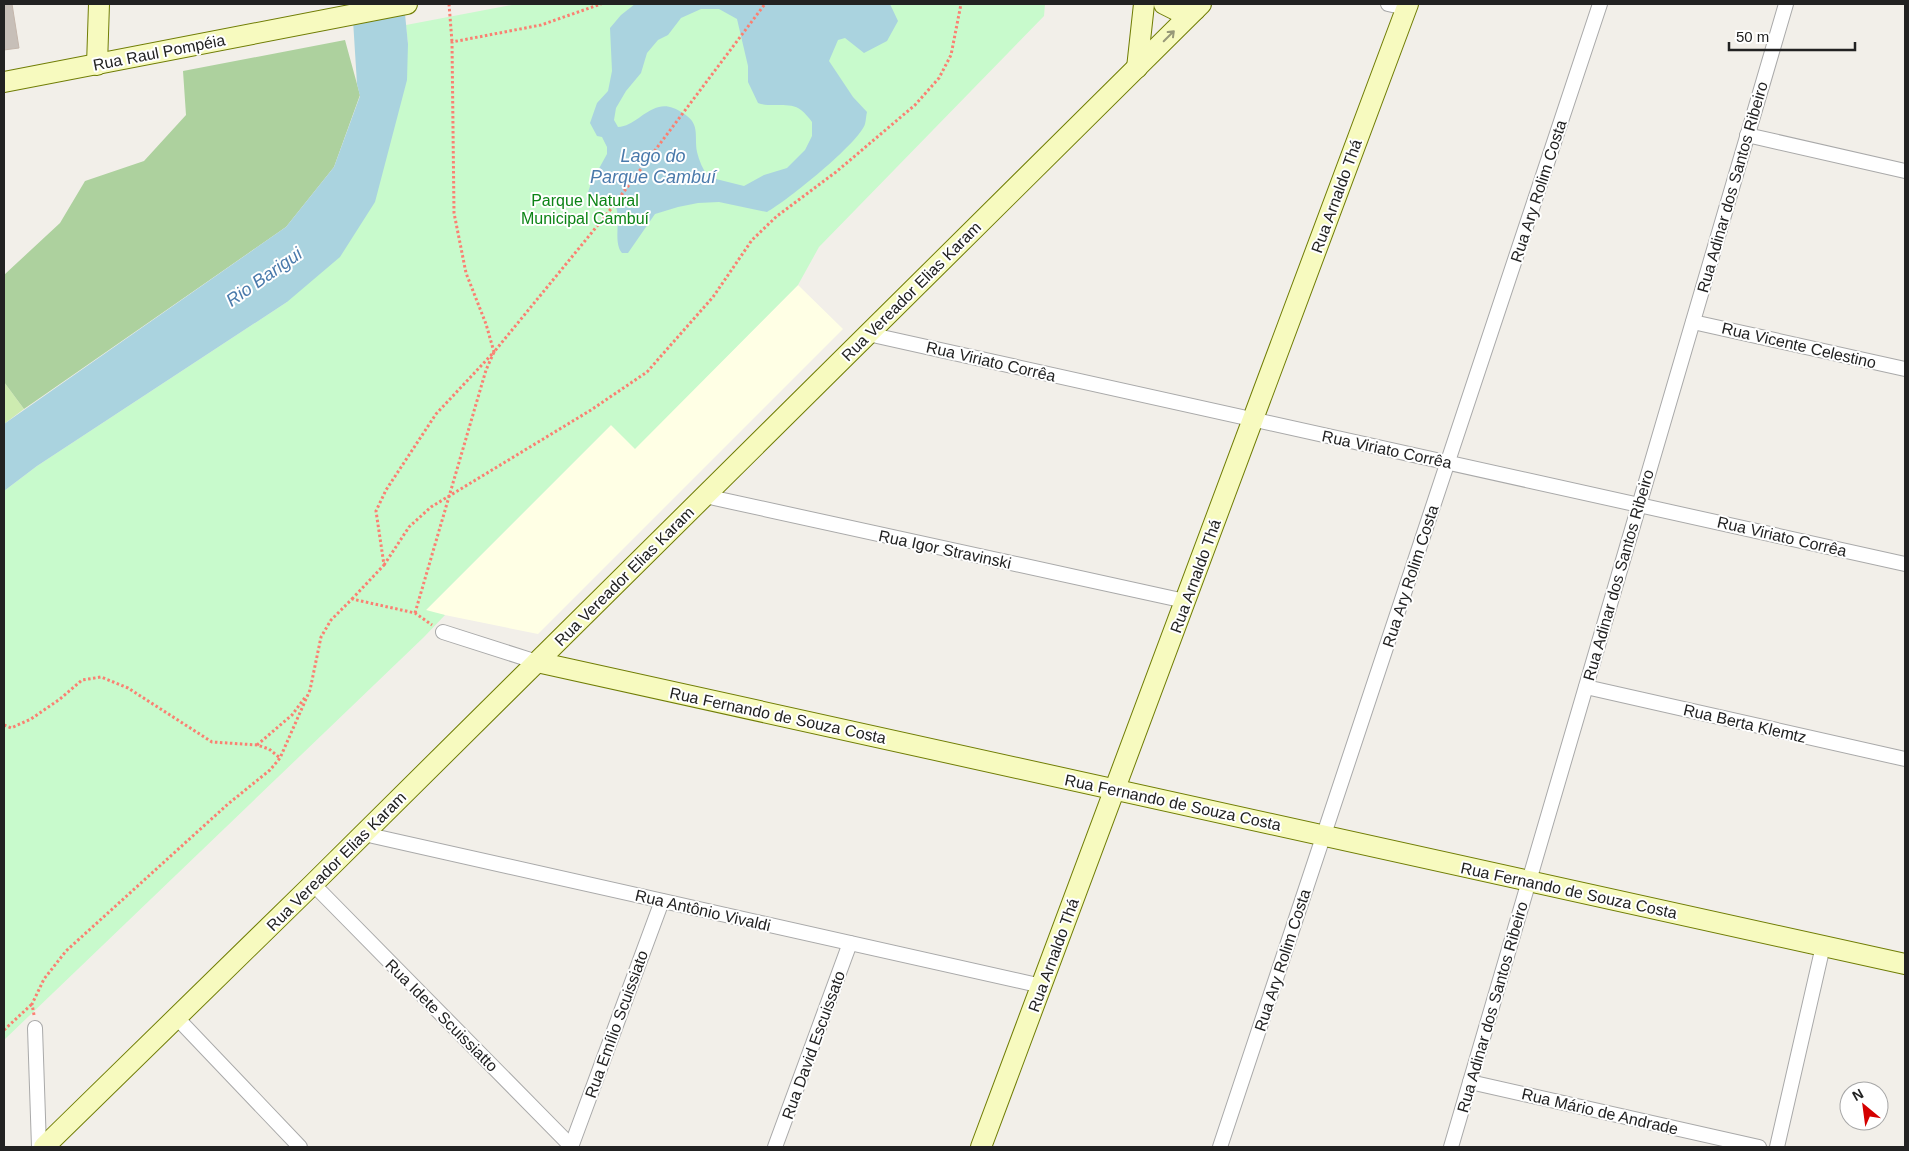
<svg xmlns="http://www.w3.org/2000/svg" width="1909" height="1151" viewBox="0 0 1909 1151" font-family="Helvetica,sans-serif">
  <rect width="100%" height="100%" fill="#f2efe9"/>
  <!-- education -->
  <path fill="#ffffe5" d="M798,285l45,44 -305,305 -113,-23 186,-186 24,23z"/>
  <!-- grass -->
  <path fill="#cdebb0" d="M4,382l20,27 -20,15z"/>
  <!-- forest -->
  <path fill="#add19e" d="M345,40l15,55 -26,72 -48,60 -262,182 -20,-27v-107l56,-52 25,-42 59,-20 42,-46 -3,-44z"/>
  <!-- park -->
  <path fill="#c8facc" d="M517,4h528l-1,12 -225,231 -21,38 -163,164 -24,-24 -185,185 19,5 -21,22 -420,403v-549l33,-25 250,-164 121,-258 -2,-19z"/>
  <!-- water -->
  <g fill="#aad3df" fill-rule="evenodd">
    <path d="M352,4h52l4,40 -1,36 -32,122 -35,55 -53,45 -250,164 -33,25v-67l282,-197 48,-60 26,-71 -3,-12z"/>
    <path d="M635,4h255l8,17 -11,20 -23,12 -19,-15 -7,2 -9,21 24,36 14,15c-1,4 -1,8 -2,12 -6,19 -78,77 -98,88l-48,-10 -21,1 -20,4 -23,7 -27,39h-6c-13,-14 9,-56 -22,-55 -4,1 -8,2 -12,3l-2,-2 5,-16 16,-29v-7l-5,-10 -5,-1 -7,-13 7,-20 11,-12 4,-20 -2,-43 11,-13zM701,9h18l18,10 11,47v16l10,21c13,5 32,-2 43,7 4,3 8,8 11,12v14l-7,14 -18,18 -23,7 -20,11 -36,-9c-5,-8 -9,-16 -11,-25 -3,-18 4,-29 -16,-40 -6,-4 -14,-7 -22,-5 -16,4 -25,19 -41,20l-4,-7 2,-12 10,-17 15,-18 6,-20 11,-13 10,-5 13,-17z"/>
  </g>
  <!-- building -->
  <path fill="#c7bfb8" stroke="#c4b6ab" d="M4,4h8l7,44 -15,2z"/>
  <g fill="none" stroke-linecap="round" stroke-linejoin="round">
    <!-- street casing -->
    <g stroke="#a9a9a9" stroke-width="16">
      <g id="street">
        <path d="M1388,4l18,4"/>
        <path d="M1747,135l158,36"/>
        <path d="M1693,322l212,47"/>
        <path d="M868,334l1037,230"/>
        <path d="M705,496l480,105"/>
        <path d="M443,632l94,30"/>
        <path d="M1586,687l319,72"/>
        <path d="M364,834l678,152"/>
        <path d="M313,884l258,262"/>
        <path d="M177,1018l123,129"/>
        <path d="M35,1028l4,119"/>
        <path d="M1470,1082l289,65"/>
        <path d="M571,1147l91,-246"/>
        <path d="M775,1147l75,-204"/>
        <path d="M1220,1147l380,-1143"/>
        <path d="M1451,1147l335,-1143"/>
        <path d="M1777,1147l46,-201"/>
      </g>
    </g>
    <!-- secondary casing -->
    <g stroke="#707d05" stroke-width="22">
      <g id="secondary">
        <path d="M1164,4l16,8 15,-2"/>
        <path d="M97,65l2,-61"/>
        <path d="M1137,68l7,-64"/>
        <path d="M4,82l403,-78"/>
        <path d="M537,662l1368,302"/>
        <path d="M44,1147l269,-263 888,-880"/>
        <path d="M981,1147l427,-1143"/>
      </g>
    </g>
    <!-- path -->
    <g stroke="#fa8072" stroke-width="3" stroke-dasharray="2.5 2.5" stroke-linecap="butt">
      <path d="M449,4l3,38"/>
      <path d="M384,565l25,-38 22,-20 160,-97 56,-38 66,-75 39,-57 25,-24 59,-44 79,-67 24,-27 12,-23 10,-51"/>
      <path d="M352,599l32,-34 -8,-54 10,-21 50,-76 58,-62 -8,-28 -20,-51 -12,-60 -2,-171 89,-17 60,-21"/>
      <path d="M415,613l71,-243 8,-18 113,-138 158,-210"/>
      <path d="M4,725l7,3 20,-9 29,-20 22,-19 19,-3 27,11 84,54 45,3 12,4 11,9"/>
      <path d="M257,745l35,-30 14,-19"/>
      <path d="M34,1015l-2,-11 12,-25 22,-28 162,-147 42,-34 10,-12 30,-68 11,-53 10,-17 21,-21 63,14 17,12"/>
      <path d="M4,1030l28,-26"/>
    </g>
    <!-- street -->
    <use href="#street" stroke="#fff" stroke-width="14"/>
    <!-- secondary -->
    <use href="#secondary" stroke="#f7fabf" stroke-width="20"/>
  </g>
  <!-- one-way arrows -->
  <defs><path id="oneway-shaft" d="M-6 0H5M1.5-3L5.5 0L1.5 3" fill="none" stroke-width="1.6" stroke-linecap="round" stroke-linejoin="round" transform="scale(1.25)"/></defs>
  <use stroke="#979978" href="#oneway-shaft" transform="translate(1169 36) rotate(-45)"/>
  <g text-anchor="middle" stroke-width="4" stroke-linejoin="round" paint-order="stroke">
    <!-- street labels -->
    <g font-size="16" fill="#222" stroke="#fff">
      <text transform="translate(159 52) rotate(-11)" y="6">Rua Raul Pompéia</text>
      <text transform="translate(1732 187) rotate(-74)" y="6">Rua Adinar dos Santos Ribeiro</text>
      <text transform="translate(1538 191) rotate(-72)" y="6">Rua Ary Rolim Costa</text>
      <text transform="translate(1336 196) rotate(-70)" y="6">Rua Arnaldo Thá</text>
      <text transform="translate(911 291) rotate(-45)" y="6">Rua Vereador Elias Karam</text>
      <text transform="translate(1799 345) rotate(13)" y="6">Rua Vicente Celestino</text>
      <text transform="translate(991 361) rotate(13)" y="6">Rua Viriato Corrêa</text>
      <text transform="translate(1387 449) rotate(12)" y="6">Rua Viriato Corrêa</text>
      <text transform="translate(1782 536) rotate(13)" y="6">Rua Viriato Corrêa</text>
      <text transform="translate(945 549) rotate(12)" y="6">Rua Igor Stravinski</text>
      <text transform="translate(1618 575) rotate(-74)" y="6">Rua Adinar dos Santos Ribeiro</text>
      <text transform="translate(624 576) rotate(-45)" y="6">Rua Vereador Elias Karam</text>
      <text transform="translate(1195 576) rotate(-70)" y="6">Rua Arnaldo Thá</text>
      <text transform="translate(1410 576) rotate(-72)" y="6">Rua Ary Rolim Costa</text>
      <text transform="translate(778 715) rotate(12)" y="6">Rua Fernando de Souza Costa</text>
      <text transform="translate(1745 723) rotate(13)" y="6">Rua Berta Klemtz</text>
      <text transform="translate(1173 802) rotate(12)" y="6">Rua Fernando de Souza Costa</text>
      <text transform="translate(336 861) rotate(-45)" y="6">Rua Vereador Elias Karam</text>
      <text transform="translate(1569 890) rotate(12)" y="6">Rua Fernando de Souza Costa</text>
      <text transform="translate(703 910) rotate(13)" y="6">Rua Antônio Vivaldi</text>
      <text transform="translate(1053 955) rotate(-70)" y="6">Rua Arnaldo Thá</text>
      <text transform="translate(1282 960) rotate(-72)" y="6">Rua Ary Rolim Costa</text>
      <text transform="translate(1492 1007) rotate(-74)" y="6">Rua Adinar dos Santos Ribeiro</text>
      <text transform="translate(442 1015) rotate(45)" y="6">Rua Idete Scuissiatto</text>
      <text transform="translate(616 1024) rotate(-70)" y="6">Rua Emílio Scuissiato</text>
      <text transform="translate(813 1045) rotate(-70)" y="6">Rua David Escuissato</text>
      <text transform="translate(1600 1111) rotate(13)" y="6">Rua Mário de Andrade</text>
    </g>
    <!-- park labels -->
    <g font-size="16" fill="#0c8416" stroke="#fff">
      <text x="585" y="206">Parque Natural<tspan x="585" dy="18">Municipal Cambuí</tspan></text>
    </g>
    <!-- water labels -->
    <g font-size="18" font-style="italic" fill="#4a7aab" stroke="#fff">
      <text x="653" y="162">Lago do<tspan x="653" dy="21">Parque Cambuí</tspan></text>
      <text transform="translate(264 277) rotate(-35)" y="6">Rio Barigui</text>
    </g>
  </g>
  <!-- border -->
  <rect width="1909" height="1151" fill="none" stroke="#222222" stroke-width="10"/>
  <!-- north arrow -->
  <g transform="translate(1864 1106) rotate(331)"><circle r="24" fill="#ffffff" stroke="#a7a7a7"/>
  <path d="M0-4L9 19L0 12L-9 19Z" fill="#d40000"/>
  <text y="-8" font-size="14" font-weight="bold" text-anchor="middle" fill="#222222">N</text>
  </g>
  <!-- scale -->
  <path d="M1729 42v8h126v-8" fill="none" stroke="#222222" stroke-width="2.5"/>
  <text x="1736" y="42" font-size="15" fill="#222222" stroke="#ffffff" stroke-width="4" paint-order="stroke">50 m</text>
</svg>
